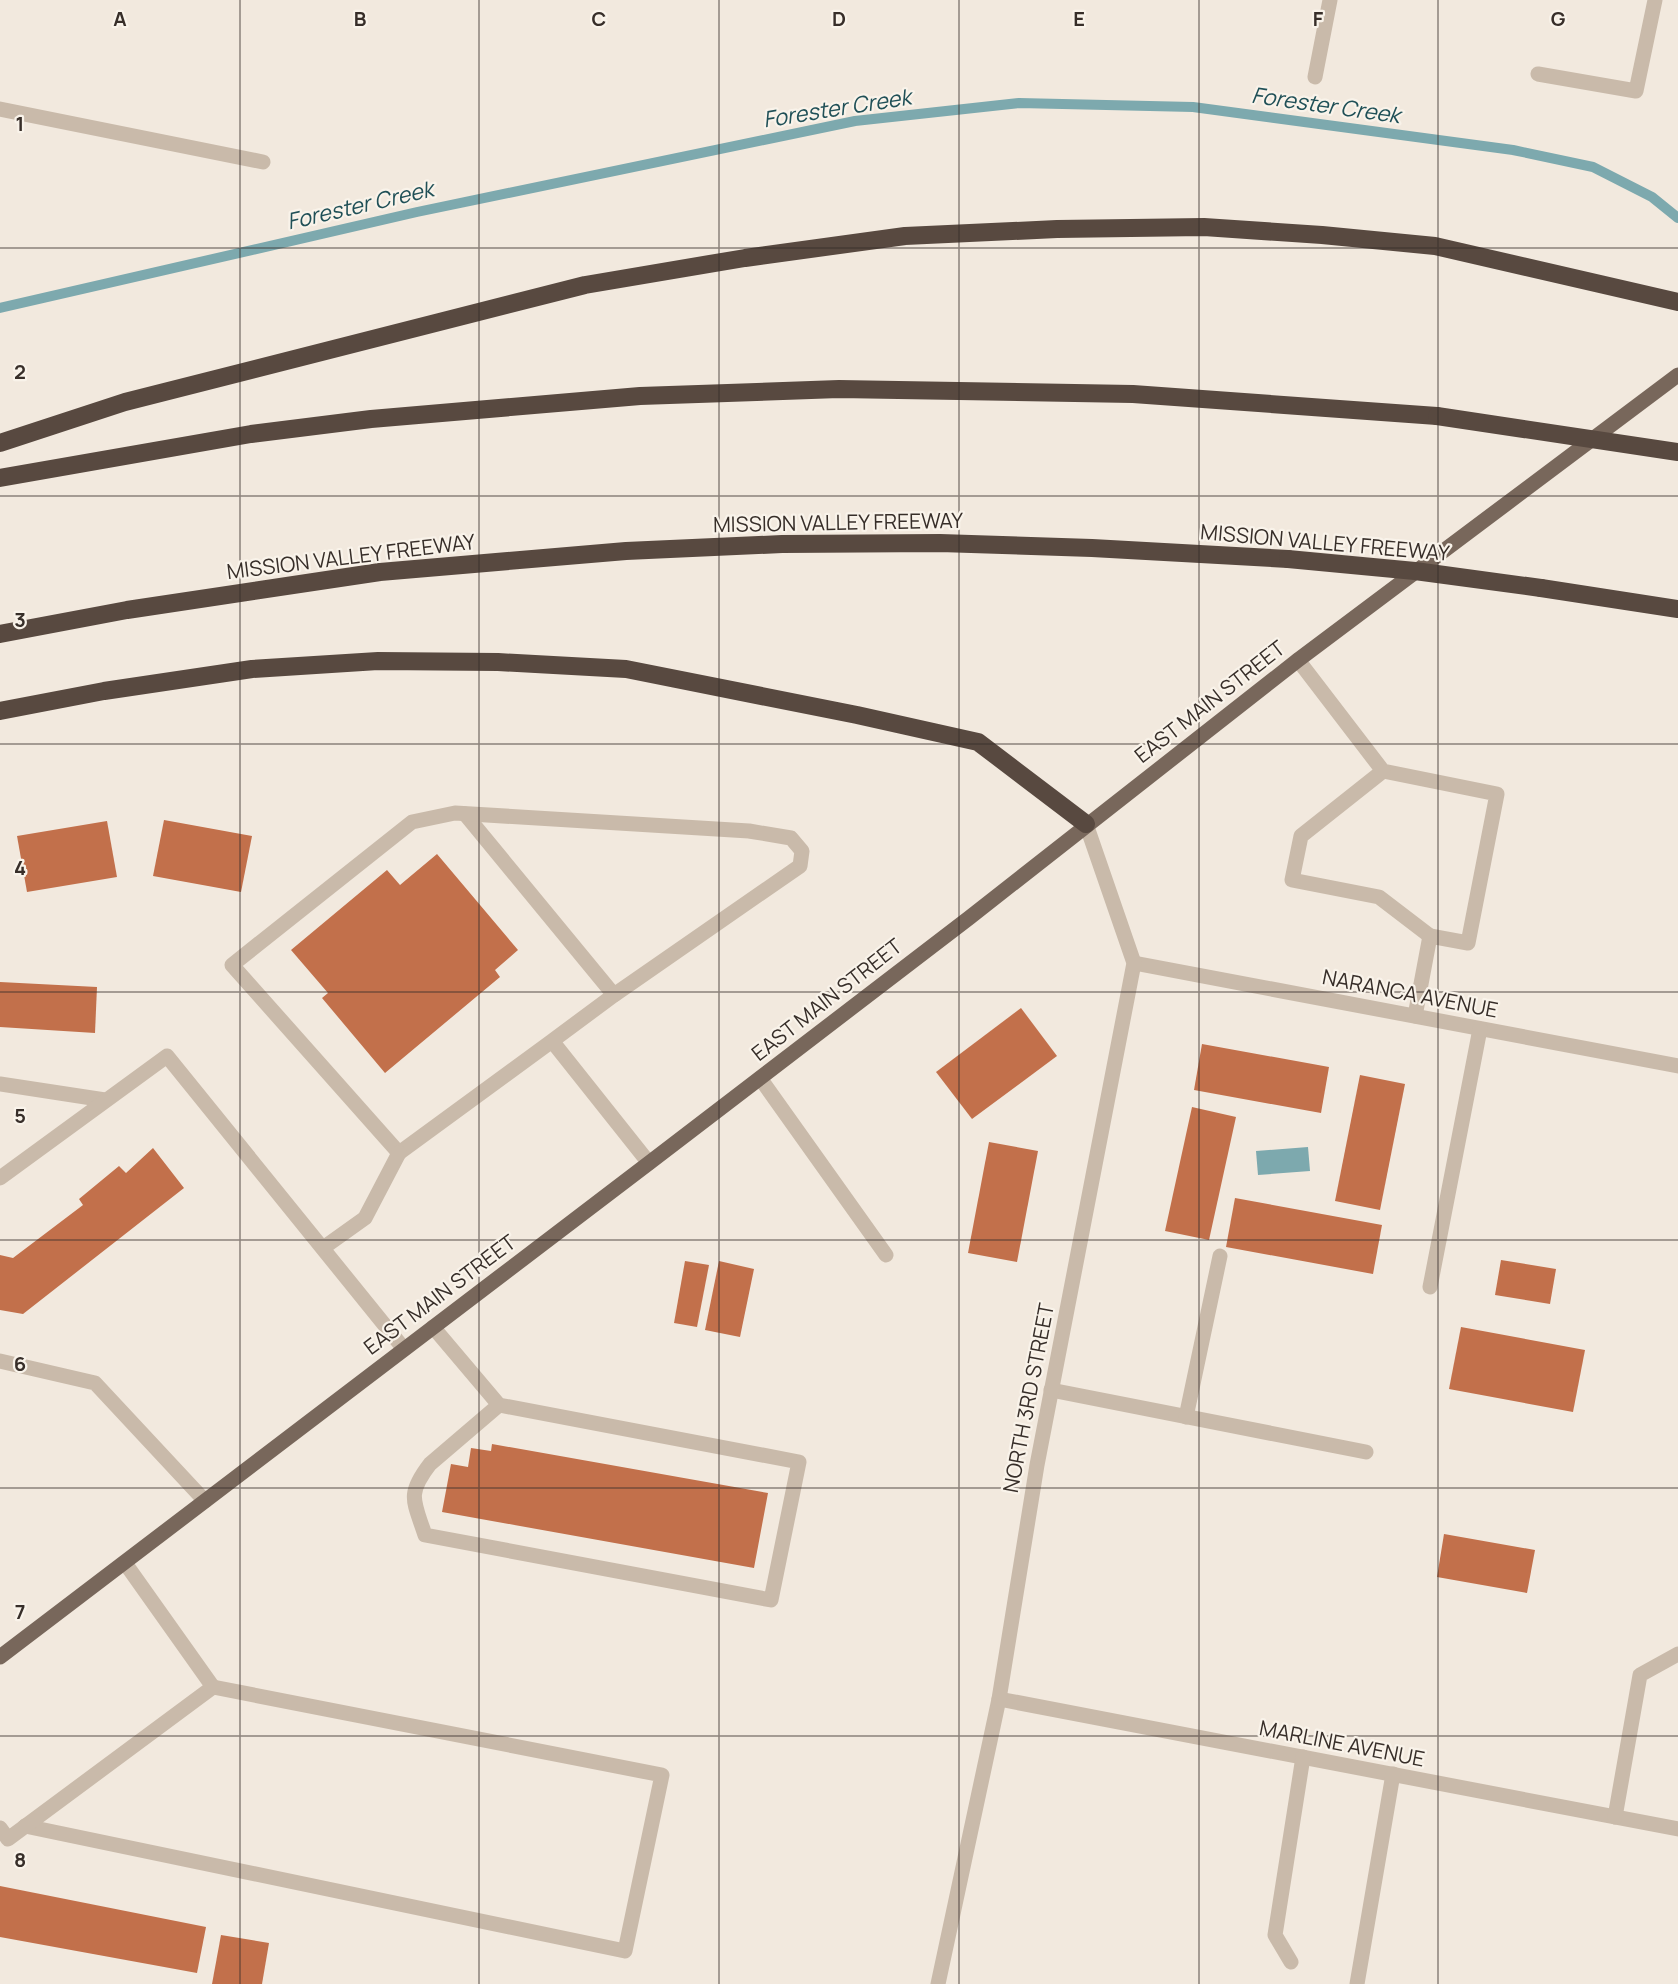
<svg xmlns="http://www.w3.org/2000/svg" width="1678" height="1984" viewBox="0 0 1678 1984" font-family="Manrope,sans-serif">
  <rect width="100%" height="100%" fill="#f2e9de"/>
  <!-- water -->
  <path fill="#7da9ae" d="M1308,1147l2,24 -52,4 -2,-24z"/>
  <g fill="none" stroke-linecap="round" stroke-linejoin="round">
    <!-- stream -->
    <path stroke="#7da9ae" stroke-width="10" d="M0,308l417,-96 438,-91 164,-18 174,4 320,43 80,17 59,30 26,21"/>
  </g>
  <!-- building -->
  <g fill="#c2704b">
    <path d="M164,820l88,16 -11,56 -88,-16z"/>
    <path d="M107,821l10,56 -90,15 -10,-56z"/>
    <path d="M437,854l81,96 -23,20 5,7 -115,96 -63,-75 6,-5 -37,-43 96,-80 13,15z"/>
    <path d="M0,982l97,5 -2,46 -95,-6z"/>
    <path d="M1021,1008l36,48 -85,63 -36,-47z"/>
    <path d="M1202,1044l127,23 -8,46 -127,-23z"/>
    <path d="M1360,1075l45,9 -25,126 -45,-9z"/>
    <path d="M1192,1107l44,10 -27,123 -44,-9z"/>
    <path d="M989,1142l49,9 -21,111 -49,-9z"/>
    <path d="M153,1148l31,40 -161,126 -23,-4v-55l13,3 70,-53 -4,-6 40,-33 7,7z"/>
    <path d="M1235,1198l147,27 -9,49 -147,-27z"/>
    <path d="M1501,1260l55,9 -6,35 -55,-9z"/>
    <path d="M685,1261l24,4 -12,62 -23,-4z"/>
    <path d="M719,1261l35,8 -14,68 -35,-7z"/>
    <path d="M1461,1327l124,23 -12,62 -124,-23z"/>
    <path d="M492,1444l276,49 -14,75 -312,-56 9,-48 17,3 3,-19 20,3z"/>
    <path d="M1444,1534l91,16 -8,43 -90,-16z"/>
    <path d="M0,1886l206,41 -9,46 -197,-36z"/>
    <path d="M221,1935l48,8 -7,41h-50z"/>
  </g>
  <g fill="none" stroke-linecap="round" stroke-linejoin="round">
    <!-- minor -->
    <g stroke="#c9baaa" stroke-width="15">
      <path d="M1538,74l98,17 19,-91"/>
      <path d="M1315,77l15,-77"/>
      <path d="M0,109l263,53"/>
      <path d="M1298,660l85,111 114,23 -29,149 -38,-7 -15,80"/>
      <path d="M1383,771l-82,65 -9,44 87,17 51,39"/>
      <path d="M465,814l149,181"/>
      <path d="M1134,963l544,103"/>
      <path d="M552,1041l-153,112 -167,-188 180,-143 43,-9 294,18 42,7 11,13 -2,15 -186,129 -62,46 97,122"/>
      <path d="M760,1078l126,177"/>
      <path d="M0,1084l105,16"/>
      <path d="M0,1178l167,-122 237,293"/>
      <path d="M323,1248l42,-30 34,-65"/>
      <path d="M1430,1287l50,-258"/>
      <path d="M433,1327l66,78 -69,59c-24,31 -16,37 -5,71l346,65 28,-138 -300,-57"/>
      <path d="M0,1361l95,22 110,118"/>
      <path d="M1051,1390l315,62"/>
      <path d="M1186,1417l34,-161"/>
      <path d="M999,1699l679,130"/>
      <path d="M1615,1817l25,-142 38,-21"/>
      <path d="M25,1826l600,125 37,-176 -449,-88"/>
      <path d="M0,1828l8,11 205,-152 -88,-124"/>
      <path d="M1291,1962l-16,-27 28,-178"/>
      <path d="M938,1984l61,-285 38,-234 97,-502 -48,-139"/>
      <path d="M1357,1984l36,-210"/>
    </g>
    <!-- major -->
    <path stroke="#78675b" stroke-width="15" d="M0,1657l649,-494 320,-245 329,-258 380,-285"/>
    <!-- highway -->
    <g stroke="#584940" stroke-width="18">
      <path d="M0,443l125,-41 460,-117 160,-27 160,-22 152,-7 147,-2 118,8 113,11 243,56"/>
      <path d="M0,478l251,-44 120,-15 269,-23 199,-7 294,5 304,22"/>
      <path d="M1541,588l137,21"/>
      <path d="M0,634l127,-24 253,-38 246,-21 156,-7 158,-1 152,5 196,11"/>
      <path d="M0,711l104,-20 148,-22 126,-8 120,1 128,7 231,46 121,27 108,82"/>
    </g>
    <!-- highway-bridge -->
    <g stroke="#584940" stroke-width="18">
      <path d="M1437,416l241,36"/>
      <path d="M1288,559l127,12 126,17"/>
    </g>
  </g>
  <!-- grid -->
  <path fill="none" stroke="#372e29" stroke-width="1.5" stroke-opacity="0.55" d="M240,0v1984M479,0v1984M719,0v1984M959,0v1984M1199,0v1984M1438,0v1984M0,248h1678M0,496h1678M0,744h1678M0,992h1678M0,1240h1678M0,1488h1678M0,1736h1678"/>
  <g text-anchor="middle" stroke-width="4.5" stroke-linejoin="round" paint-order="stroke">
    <!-- street labels -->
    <g font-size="21" fill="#372e29" stroke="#f9f3ea">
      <text transform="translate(838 523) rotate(-1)" y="7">MISSION VALLEY FREEWAY</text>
      <text transform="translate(1325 543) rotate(5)" y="7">MISSION VALLEY FREEWAY</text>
      <text transform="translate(351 557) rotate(-7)" y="7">MISSION VALLEY FREEWAY</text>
      <text transform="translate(1210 702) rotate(-38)" y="7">EAST MAIN STREET</text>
      <text transform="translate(1410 994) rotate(11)" y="7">NARANCA AVENUE</text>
      <text transform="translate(827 1000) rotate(-38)" y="7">EAST MAIN STREET</text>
      <text transform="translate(440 1295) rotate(-37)" y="7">EAST MAIN STREET</text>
      <text transform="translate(1029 1398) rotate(-79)" y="7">NORTH 3RD STREET</text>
      <text transform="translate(1342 1744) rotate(11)" y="7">MARLINE AVENUE</text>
    </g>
    <!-- water labels -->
    <g font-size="22" font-style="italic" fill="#205057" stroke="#f9f3ea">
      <text transform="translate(1326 105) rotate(8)" y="8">Forester Creek</text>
      <text transform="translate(837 108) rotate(-9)" y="8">Forester Creek</text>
      <text transform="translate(360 205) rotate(-13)" y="8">Forester Creek</text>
    </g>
  </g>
  <g font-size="20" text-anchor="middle" font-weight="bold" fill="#372e29" stroke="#f9f3ea" stroke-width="4.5" stroke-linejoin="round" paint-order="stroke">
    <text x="120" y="26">A</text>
    <text x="360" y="26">B</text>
    <text x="599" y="26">C</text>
    <text x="839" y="26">D</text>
    <text x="1079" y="26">E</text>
    <text x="1318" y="26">F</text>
    <text x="1558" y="26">G</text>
    <text x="20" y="131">1</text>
    <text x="20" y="379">2</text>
    <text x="20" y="627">3</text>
    <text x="20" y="875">4</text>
    <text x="20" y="1123">5</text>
    <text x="20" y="1371">6</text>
    <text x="20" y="1619">7</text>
    <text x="20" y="1867">8</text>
  </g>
</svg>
